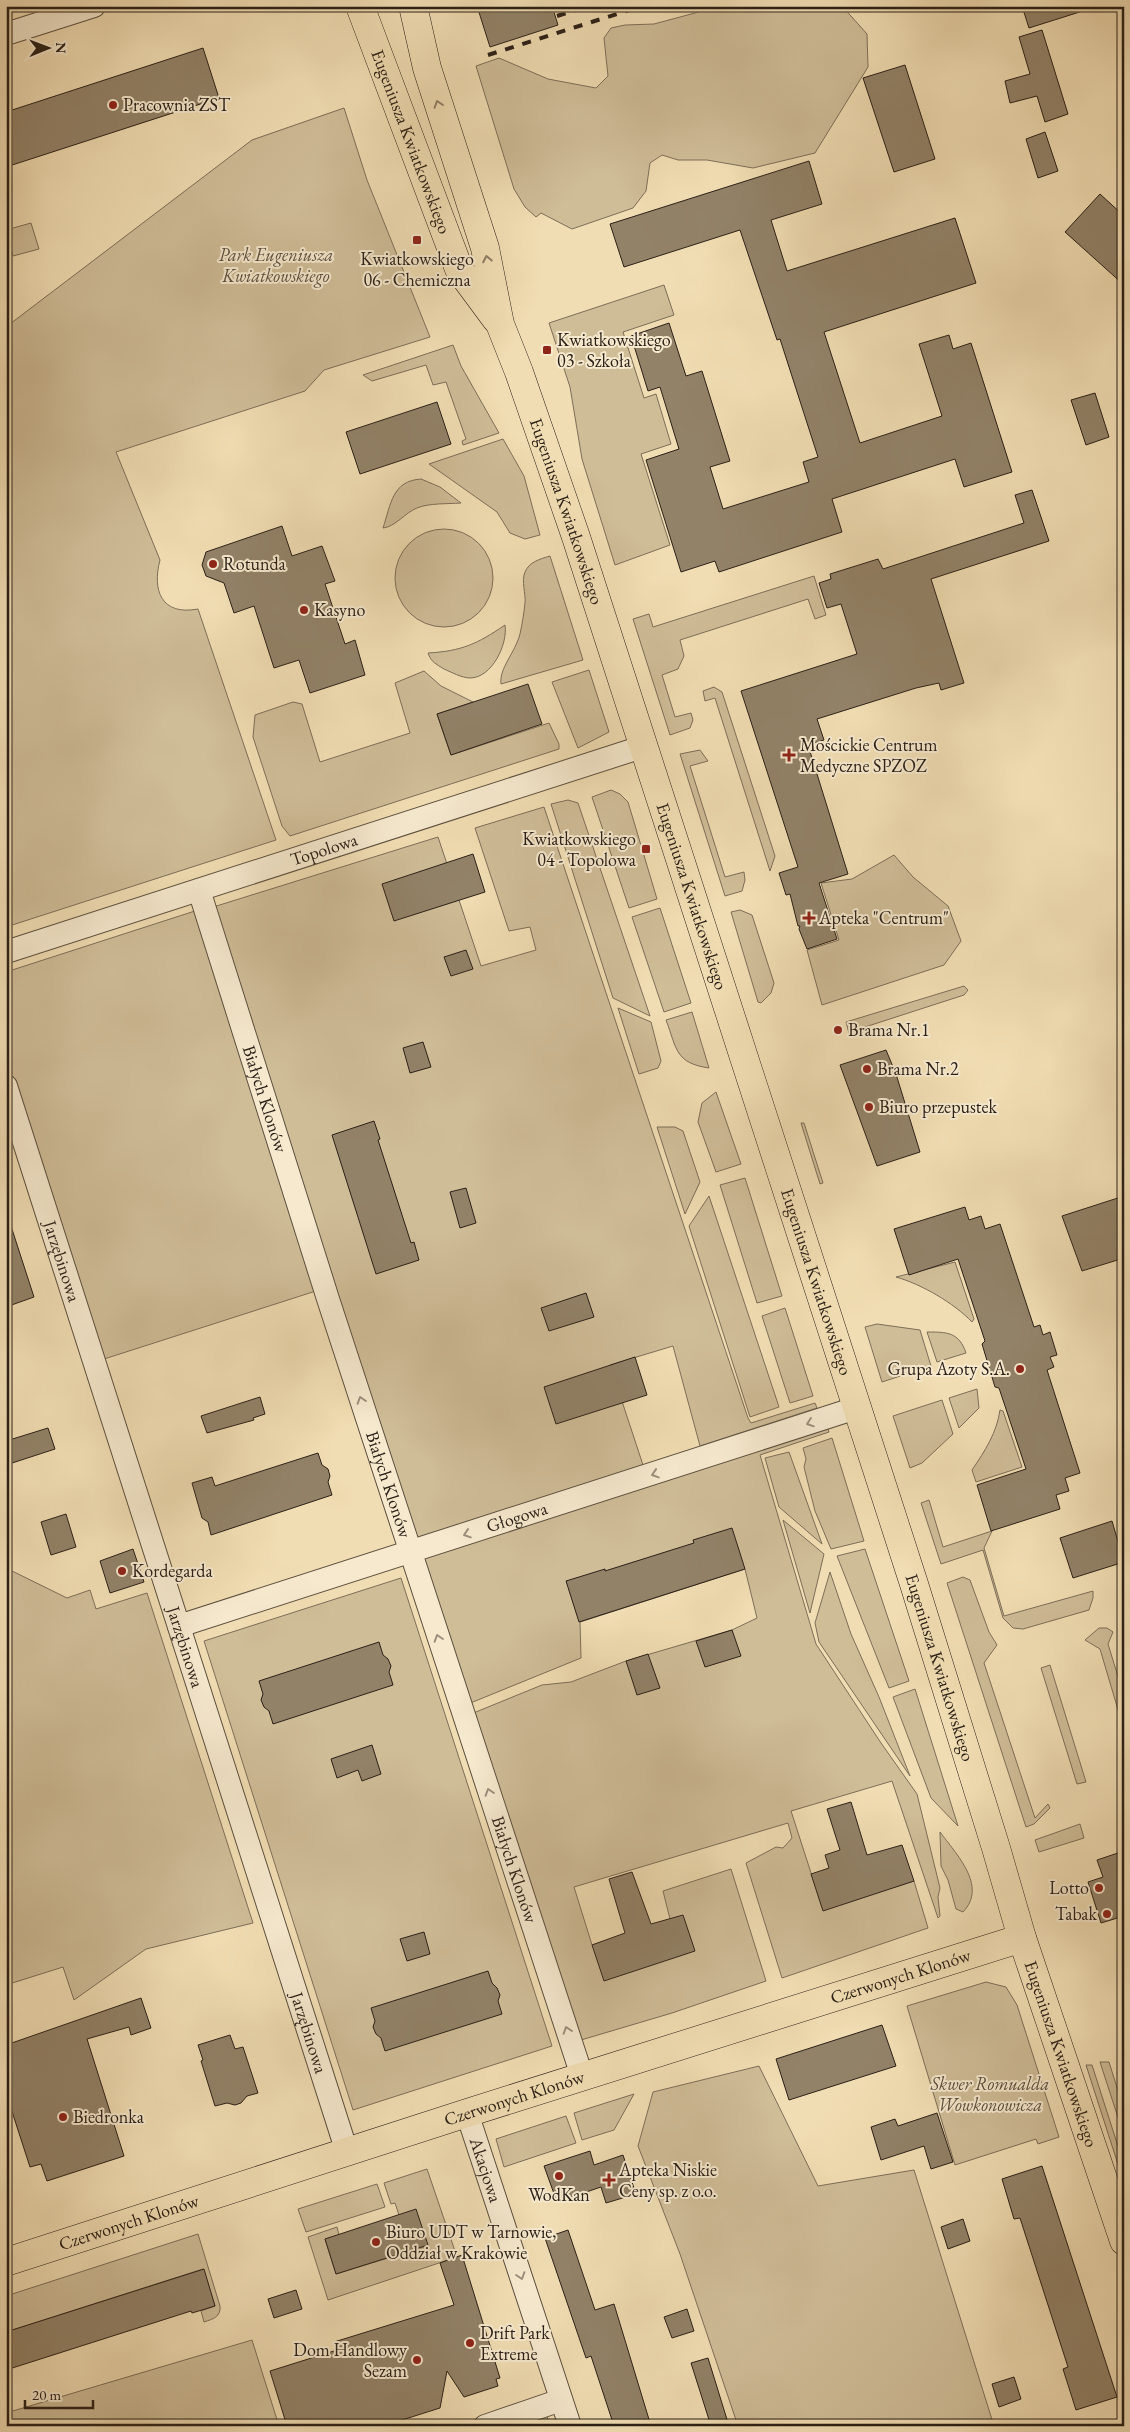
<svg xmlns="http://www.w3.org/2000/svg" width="1130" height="2432" viewBox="0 0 1130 2432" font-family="'EB Garamond',serif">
  <rect width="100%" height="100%" fill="#f1ddb3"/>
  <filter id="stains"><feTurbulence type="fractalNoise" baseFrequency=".004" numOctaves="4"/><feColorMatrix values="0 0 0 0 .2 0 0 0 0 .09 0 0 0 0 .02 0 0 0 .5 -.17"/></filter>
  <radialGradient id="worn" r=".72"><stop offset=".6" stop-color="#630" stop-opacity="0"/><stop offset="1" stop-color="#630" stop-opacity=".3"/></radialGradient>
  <!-- green -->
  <g fill="#cfbd98" stroke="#7d6e58">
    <path d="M721,6h121l25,28 1,33 -53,86 -62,15 -46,-8h-29l-16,-5 -12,8 -4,28 -13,17 -61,21 -31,-16 -5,4 -11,-10 -11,-18 -38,-123 23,-8 49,21 48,9 12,-12 -4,-38 7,-10 14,-3 29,-1z"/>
    <path d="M344,108l23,72 63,157 -106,33 -19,21 -189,61 44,108c-8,30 1,56 38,49l78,231 -270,87v-600l246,-187z"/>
    <path d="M31,223l8,26 -26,7 -7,-26z"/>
    <path d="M664,285l10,30 -51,17 21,66 12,-4 15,50 -30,10 29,91 -55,20 -33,-106 -12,-72 -21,-64z"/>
    <path d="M453,345l8,21 38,67 -36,12 -1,-4 4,-2 -20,-57 -13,3 -7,-20 -54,16 -9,-6z"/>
    <path d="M503,439l21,37 16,59 -15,4 -15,-6 -13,-21 -68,-48z"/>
    <path d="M421,479l19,8 21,16c-14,1 -32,0 -44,5 -11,4 -22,19 -34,20 8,-24 9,-47 38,-49z"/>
    <circle cx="444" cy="578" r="49"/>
    <path d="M550,556l33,104 -82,24c-2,-16 14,-31 19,-50 2,-9 4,-21 5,-31 1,-9 -4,-22 0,-31 4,-10 15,-13 25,-16z"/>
    <path d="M814,576l12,39 -11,4 -7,-20 -128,41 4,16 -6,13 -16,6 13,42 16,-4 2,7 -3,8 -20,7 -37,-116 16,-5 4,13z"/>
    <path d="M505,625c3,19 -13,53 -35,53 -8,0 -19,-6 -26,-9 -8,-5 -13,-7 -16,-16 34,-2 49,-9 77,-28z"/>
    <path d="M589,670l20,62 -31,16 -26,-66z"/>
    <path d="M424,671l17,15 32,16 -36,12 14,41 98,-32 10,21v5l-269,87 -8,-10 -29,-89 2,-22 38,-13 9,2 18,58 90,-29 -15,-50z"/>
    <path d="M714,687l8,5 53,164 -5,15 -55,-173 -10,3 -2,-10z"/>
    <path d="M700,750l8,11 -18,5 35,111 19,-5 1,8 -3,11 -17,5 -45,-142z"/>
    <path d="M611,790l9,4 8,8 29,97 -28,9 -37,-111z"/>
    <path d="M568,800l10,3 72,213 -37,-18 -62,-194z"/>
    <path d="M544,807l204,611 3,5 64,-20 2,5 -117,38 -27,-100 -63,19 33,100 -227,75 -206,-632 228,-71 43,129 55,-16 -6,-23 -21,4 -34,-103z"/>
    <path d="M894,855l19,22 35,29 13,35 -17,24 -122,40 -15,-55 32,-10 -18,-57 31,-4z"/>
    <path d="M660,908l31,95 -27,9 -32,-95z"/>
    <path d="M198,910l121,380 -218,70 -95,-298v-90z"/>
    <path d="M740,910l12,5 22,68 -3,10 -10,10 -3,-1 -27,-90z"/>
    <path d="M964,986l4,4 -4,5 -102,33 -12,9 -4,-15z"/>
    <path d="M618,1008l33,14 10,39 -3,7 -19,6z"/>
    <path d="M692,1012l17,56c-34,-5 -32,-19 -43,-48z"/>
    <path d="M716,1092l25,72 -25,8 -18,-50 4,-19z"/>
    <path d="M801,1123h3l19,60 -3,1z"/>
    <path d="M657,1127h18l8,4 17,51 -15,32z"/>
    <path d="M745,1178l37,118 -25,7 -37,-118z"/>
    <path d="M709,1196l70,211 -29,10 -61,-191z"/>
    <path d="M955,1262l19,57 -2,3c-18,-19 -51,-38 -76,-45z"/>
    <path d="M785,1308l28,88 -23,7 -28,-87z"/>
    <path d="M877,1324l43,6 11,36 -49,16 -17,-55z"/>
    <path d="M927,1332c20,0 32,0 39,21l-29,9z"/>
    <path d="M977,1389l2,19 -20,20 -10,-30z"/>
    <path d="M942,1400l11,34 -31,29 -12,5 -17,-52z"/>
    <path d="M1000,1410l3,1 19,56 -46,15 -4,-12c13,-19 25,-38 28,-60z"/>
    <path d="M827,1426l2,6 -69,23 56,189 65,99 36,51 23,94 -2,9 2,19 -2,2 -46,-137 -101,30 32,99 91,-29 14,47 -146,50 -36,-115 30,-16 7,1 9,-10 -4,-15 -214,64 18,58 78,-26 -7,-28 68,-22 35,112 -94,32 -91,27 -110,-326 71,-29 29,-3 55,-21 106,-31 25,-12 -12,-49 -165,53 1,36 -113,46 -47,-145z"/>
    <path d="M832,1438l32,103 -33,8 -16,-38 -11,-44 2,-8 -3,-11z"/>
    <path d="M789,1452l33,92 -43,-37 -14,-49z"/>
    <path d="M929,1500l14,47 49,-16 -8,17 20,68 89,-25v7l-4,12 -66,19 -10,-1 -10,-10 -20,-68 -42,14 -20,-61z"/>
    <path d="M783,1520l41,34 -14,59z"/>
    <path d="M865,1549l44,132 -20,7 -52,-132z"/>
    <path d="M6,1568l61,30 23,-8 6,19 51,-16 106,330 -107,26 -72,51 -11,-33 -57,18z"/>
    <path d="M830,1572l21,62 28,63 31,79 -91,-134 -4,-19z"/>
    <path d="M963,1577l7,3 19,52 8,13 -13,18 51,155 13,-14 2,4 -16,16 -8,3 -79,-244z"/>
    <path d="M401,1578l151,468 -199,64 -149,-469z"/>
    <path d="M1099,1628h8l6,4 -5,12 16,52v34l-24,-81 -15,-9z"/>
    <path d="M1050,1665l36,117 -9,2 -36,-116z"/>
    <path d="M915,1689l43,137 -27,-28 -38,-101z"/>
    <path d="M1080,1824l4,14 -45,14 -4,-12z"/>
    <path d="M940,1832c16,22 48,54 23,80l-7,-3 -8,-29 -7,-14z"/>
    <path d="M986,1982l20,5 11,18 42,132 -21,7 -2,-5 -81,26 -48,-159z"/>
    <path d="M1100,2062h9l15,48v26z"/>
    <path d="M1086,2065h6l32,100v18z"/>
    <path d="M759,2066l59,120 96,-16 80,256h-256l-58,-172 -42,-108 15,-54z"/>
    <path d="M634,2094l-20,36 -32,10 -8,-27z"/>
    <path d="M566,2116l10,27 -72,24 -8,-28z"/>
    <path d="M427,2169l30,88 -129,43 -20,-63 29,-10 2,8 -14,4 11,35 91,-28 -28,-31 -4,-12 -4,1 -7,-21z"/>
    <path d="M377,2184l8,23 -79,25 -8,-23z"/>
    <path d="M198,2234l22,72c1,11 -7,13 -16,16l-3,-11 14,-5 -12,-37 -197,63v-36z"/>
    <path d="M252,2340l27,86h-273v-13z"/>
    <path d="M546,2413l4,13h-41z"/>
    <path d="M1124,2420v6h-39z"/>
  </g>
  <!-- building -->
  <g fill="#928268" stroke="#2b2017">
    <path d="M477,6h75l6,19 -68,22z"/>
    <path d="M1022,6h63l1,4 -57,18z"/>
    <path d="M1042,30l26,84 -23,8 -8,-26 -27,7 -5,-22 25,-7 -11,-37z"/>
    <path d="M203,48l16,50 -213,69v-55z"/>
    <path d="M905,65l30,94 -41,13 -31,-94z"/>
    <path d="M1045,132l13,39 -20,7 -12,-39z"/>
    <path d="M809,161l13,43 -51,16 16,51 168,-53 21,65 -152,49 36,111 82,-27 -23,-72 30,-9 4,14 18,-6 41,129 -48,15 -9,-28 -123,40 10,33 -123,40 -4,-11 -34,11 -35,-112 33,-11 -19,-62 -12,4 -17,-55 38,-13 17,53 16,-5 28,90 -20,6 13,42 86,-27 -6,-20 15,-5 -38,-118 -3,1 -37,-110 -116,37 -14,-43z"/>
    <path d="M1100,194l24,22v69l-59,-53z"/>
    <path d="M1095,393l14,44 -23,8 -15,-45z"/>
    <path d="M437,402l14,42 -91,30 -14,-42z"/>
    <path d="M1032,490l17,51 -118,38 33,104 -23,7 -2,-7 -23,5 -99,31 7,21 -16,5 40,129 -29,9 18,56 -30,10 -8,-20 1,-3h-2l-8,-32 -4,1 -7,-22 19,-6 -57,-176 116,-37 -16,-50 -14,4 -8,-25 12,-4 -1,-5 48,-15 5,10 141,-46 -9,-28z"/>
    <path d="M282,526l10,30 30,-10 13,35 -10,3 20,60 10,-4 10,35 -55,18 -11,-33 -25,8 -20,-62 -20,7 -10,-30 -18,-7 -4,-11 4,-13z"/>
    <path d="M528,684l14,40 -91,31 -14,-41z"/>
    <path d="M473,854l12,38 -91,29 -12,-37z"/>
    <path d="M466,950l7,19 -22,7 -7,-19z"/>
    <path d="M423,1042l8,25 -21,6 -7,-25z"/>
    <path d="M886,1050l10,24 24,78 -43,14 -37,-101z"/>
    <path d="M374,1121l6,18 -2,1 33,103 3,-1 5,18 -43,14 -44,-139z"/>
    <path d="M466,1188l10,35 -16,5 -10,-36z"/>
    <path d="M1124,1196v62l-42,13 -20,-55z"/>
    <path d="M965,1207l4,13 12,-4 4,13 15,-5 34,103 6,-2 3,10 7,-3 7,23 -7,2 4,10 -7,3 33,103 -15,5 4,13 -13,4 4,14 -69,22 -14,-46 49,-16 -27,-81 -4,-1 -13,-43 3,-3 -27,-82 -49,16 -15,-46z"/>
    <path d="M10,1223l24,74 -28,10v-83z"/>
    <path d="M586,1293l8,24 -45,14 -8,-23z"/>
    <path d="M635,1357l12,38 -91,29 -12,-37z"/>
    <path d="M260,1397l5,17 -12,4 1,2 -47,13 -6,-17z"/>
    <path d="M48,1428l7,21 -49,16v-24z"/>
    <path d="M318,1453l4,12 6,4 2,7 -2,6 4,13 -121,40 -3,-13 -6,-4 -10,-35 20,-6 3,9z"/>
    <path d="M66,1514l10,33 -25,8 -10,-33z"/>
    <path d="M1112,1521l12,41 -51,16 -13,-40z"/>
    <path d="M732,1528l13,41 -166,53 -13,-41 39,-12v2l89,-28 -1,-3z"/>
    <path d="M133,1549l11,33 -34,11 -10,-32z"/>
    <path d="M732,1630l9,26 -36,11 -9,-26z"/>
    <path d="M379,1642l4,13 5,4 3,7 -2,6 4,13 -120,39 -4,-13 -5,-4 -3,-7 2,-6 -4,-13z"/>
    <path d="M648,1654l12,34 -23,7 -11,-34z"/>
    <path d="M372,1745l9,29 -19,7 -4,-11 -21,8 -6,-19z"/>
    <path d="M851,1802l16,53 35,-10 12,36 -91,30 -12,-37 18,-6 -4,-13 15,-5 -13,-41z"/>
    <path d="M1124,1851v65l-23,7 -13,-41 15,-5 -6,-17z"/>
    <path d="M632,1872l19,52 32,-9 12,36 -91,30 -12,-36 33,-12 -16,-54z"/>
    <path d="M424,1932l6,22 -23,7 -7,-22z"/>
    <path d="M488,1971l4,12 5,5 3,7 -2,6 4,13 -117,37 -4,-13 -5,-4 -3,-7 2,-6 -4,-13z"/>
    <path d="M141,1998l10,30 -20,7 -2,-8 -42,12 37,117 -77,25 -6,-17 -11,3 -24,-74v-48z"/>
    <path d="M882,2025l14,41 -107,34 -13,-41z"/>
    <path d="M230,2035l5,14 8,-2 15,46 -11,3 -6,7 -6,2 -8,-2 -12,3 -14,-45 2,-1 -5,-15z"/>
    <path d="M937,2113l16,49 -22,7 -7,-23 -43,14 -10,-33 24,-8 3,7z"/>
    <path d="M590,2151l4,14 29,-10 13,39 -30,9 -5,-16 -44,15 -13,-36z"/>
    <path d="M1042,2166l75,231 -41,13 -13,-41 5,-2 -48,-149 -6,1 -12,-40z"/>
    <path d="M416,2209l12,36 -92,29 -11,-35z"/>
    <path d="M963,2219l7,22 -22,8 -7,-22z"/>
    <path d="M568,2230l27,80 19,-6 37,122h-37l-23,-70 -5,2 -41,-120z"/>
    <path d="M462,2255l38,123 -4,1 2,7 -34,11 -17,-26 -7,37 -57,18h-96l-17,-55 67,-21 -3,-8 120,-37 -14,-42z"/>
    <path d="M204,2269l11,37 -23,7 -1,-2 -185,59v-38z"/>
    <path d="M296,2290l6,19 -28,9 -6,-19z"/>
    <path d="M687,2309l7,22 -22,7 -8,-21z"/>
    <path d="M708,2358l21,68h-18l-20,-63z"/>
    <path d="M1014,2377l7,22 -22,8 -7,-23z"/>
  </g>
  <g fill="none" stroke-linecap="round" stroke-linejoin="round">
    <!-- minor casing -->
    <g stroke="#5c4f3e" stroke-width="24">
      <g id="minor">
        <path d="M6,34l88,-28"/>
        <path id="s1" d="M199,890l129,409 254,777"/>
        <path id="s2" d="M6,952l636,-205"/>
        <path id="s3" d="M6,1086l341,1066"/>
        <path id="s4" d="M179,1626l677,-218"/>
        <path id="s5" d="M467,2113l103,313"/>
        <path d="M485,2426l76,-26"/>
      </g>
    </g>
    <!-- major casing -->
    <g stroke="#2b2017" stroke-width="29">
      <g id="major">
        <path id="s6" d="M360,6l99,263 37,50"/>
        <path id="s7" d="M413,6l14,62 58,180 15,76 19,48 57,165 338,1047 82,264 26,90 102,303"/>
        <path id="s8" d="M6,2262l461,-149 555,-175"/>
      </g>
    </g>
    <!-- minor -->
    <use href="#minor" stroke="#f6e9ce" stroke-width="22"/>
    <!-- major -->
    <use href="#major" stroke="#f1ddb3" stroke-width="28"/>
    <!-- rail -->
    <g stroke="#2b2017" stroke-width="4" stroke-dasharray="9 9" stroke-linecap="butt">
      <path d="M557,16l31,-10"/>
      <path d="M488,55l154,-49"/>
    </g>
  </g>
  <!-- one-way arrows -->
  <defs><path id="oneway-chevron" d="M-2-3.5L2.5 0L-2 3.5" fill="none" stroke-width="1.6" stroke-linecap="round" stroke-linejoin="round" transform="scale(1.25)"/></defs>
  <g stroke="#8e7e65">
    <use href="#oneway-chevron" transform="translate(438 104) rotate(-108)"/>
    <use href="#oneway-chevron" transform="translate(487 259) rotate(-101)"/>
  </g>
  <g stroke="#9b8f7c">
    <use href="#oneway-chevron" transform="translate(361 1400) rotate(-108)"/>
    <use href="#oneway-chevron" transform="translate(810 1423) rotate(161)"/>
    <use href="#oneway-chevron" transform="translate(655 1474) rotate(162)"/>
    <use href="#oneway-chevron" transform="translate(467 1534) rotate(162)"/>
    <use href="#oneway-chevron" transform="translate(438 1638) rotate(-108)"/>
    <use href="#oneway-chevron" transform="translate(489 1792) rotate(-108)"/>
    <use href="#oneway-chevron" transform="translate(567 2030) rotate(-108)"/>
    <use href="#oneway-chevron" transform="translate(521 2276) rotate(72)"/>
  </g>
  <!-- markers -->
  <g fill="#8f2418" stroke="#f6e9ce" stroke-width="2">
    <circle cx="113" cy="105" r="5"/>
    <rect x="412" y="235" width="10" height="10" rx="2.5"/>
    <rect x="542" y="345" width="10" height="10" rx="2.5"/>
    <circle cx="213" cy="564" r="5"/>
    <circle cx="304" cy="610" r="5"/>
    <path d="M786.5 747.5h5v5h5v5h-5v5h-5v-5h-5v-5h5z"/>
    <rect x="641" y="844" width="10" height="10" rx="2.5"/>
    <path d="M806.5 910.5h5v5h5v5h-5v5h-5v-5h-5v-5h5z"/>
    <circle cx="838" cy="1030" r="5"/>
    <circle cx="867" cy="1069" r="5"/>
    <circle cx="869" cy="1107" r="5"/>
    <circle cx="1020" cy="1369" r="5"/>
    <circle cx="122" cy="1571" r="5"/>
    <circle cx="1099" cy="1888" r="5"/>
    <circle cx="1107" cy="1914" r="5"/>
    <circle cx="63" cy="2117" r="5"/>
    <circle cx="559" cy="2176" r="5"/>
    <path d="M606.5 2172.5h5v5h5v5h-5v5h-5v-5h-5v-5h5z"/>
    <circle cx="376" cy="2242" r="5"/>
    <circle cx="470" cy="2343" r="5"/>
    <circle cx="417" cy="2360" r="5"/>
  </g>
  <g text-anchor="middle" stroke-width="4" stroke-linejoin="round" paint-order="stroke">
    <!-- poi labels -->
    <g font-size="18" fill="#2b2017" stroke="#f6e9ce" text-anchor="start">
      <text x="123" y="111">Pracownia ZST</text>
      <text x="417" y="265" text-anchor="middle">Kwiatkowskiego<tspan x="417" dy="21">06 - Chemiczna</tspan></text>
      <text x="557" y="346">Kwiatkowskiego<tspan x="557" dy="21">03 - Szkoła</tspan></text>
      <text x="223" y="570">Rotunda</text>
      <text x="314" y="616">Kasyno</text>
      <text x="800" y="751">Mościckie Centrum<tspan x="800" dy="21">Medyczne SPZOZ</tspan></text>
      <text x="636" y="845" text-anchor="end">Kwiatkowskiego<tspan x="636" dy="21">04 - Topolowa</tspan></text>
      <text x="819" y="924">Apteka "Centrum"</text>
      <text x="848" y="1036">Brama Nr.1</text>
      <text x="877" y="1075">Brama Nr.2</text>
      <text x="879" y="1113">Biuro przepustek</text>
      <text x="1010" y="1375" text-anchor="end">Grupa Azoty S.A.</text>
      <text x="132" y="1577">Kordegarda</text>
      <text x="1089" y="1894" text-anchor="end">Lotto</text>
      <text x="1097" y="1920" text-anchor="end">Tabak</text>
      <text x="73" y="2123">Biedronka</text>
      <text x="619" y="2176">Apteka Niskie<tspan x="619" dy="21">Ceny sp. z o.o.</tspan></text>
      <text x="559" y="2201" text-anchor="middle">WodKan</text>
      <text x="386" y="2238">Biuro UDT w Tarnowie,<tspan x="386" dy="21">Oddział w Krakowie</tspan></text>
      <text x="480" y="2339">Drift Park<tspan x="480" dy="21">Extreme</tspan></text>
      <text x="407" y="2356" text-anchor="end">Dom Handlowy<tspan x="407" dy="21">Sezam</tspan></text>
    </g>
    <!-- street labels -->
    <g font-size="18" fill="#2b2017" stroke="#f6e9ce">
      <text dy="6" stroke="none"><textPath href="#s6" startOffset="145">Eugeniusza Kwiatkowskiego</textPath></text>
      <text dy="6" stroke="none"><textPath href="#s7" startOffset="529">Eugeniusza Kwiatkowskiego</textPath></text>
      <text dy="6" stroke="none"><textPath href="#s2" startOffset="334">Topolowa</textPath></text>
      <text dy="6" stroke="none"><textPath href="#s7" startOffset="934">Eugeniusza Kwiatkowskiego</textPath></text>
      <text dy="6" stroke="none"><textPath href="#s1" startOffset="219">Białych Klonów</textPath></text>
      <text dy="6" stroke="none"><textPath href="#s3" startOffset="184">Jarzębinowa</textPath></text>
      <text dy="6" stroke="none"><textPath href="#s7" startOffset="1339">Eugeniusza Kwiatkowskiego</textPath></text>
      <text dy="6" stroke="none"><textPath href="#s1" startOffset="624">Białych Klonów</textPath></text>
      <text dy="6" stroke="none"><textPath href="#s4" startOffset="355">Głogowa</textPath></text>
      <text dy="6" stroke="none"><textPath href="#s3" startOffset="589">Jarzębinowa</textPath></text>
      <text dy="6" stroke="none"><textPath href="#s7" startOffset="1744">Eugeniusza Kwiatkowskiego</textPath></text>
      <text dy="6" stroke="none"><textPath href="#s1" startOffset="1029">Białych Klonów</textPath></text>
      <text dy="6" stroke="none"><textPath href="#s8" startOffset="939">Czerwonych Klonów</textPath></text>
      <text dy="6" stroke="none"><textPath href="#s3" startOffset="994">Jarzębinowa</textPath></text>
      <text dy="6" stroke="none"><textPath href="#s7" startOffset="2149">Eugeniusza Kwiatkowskiego</textPath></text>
      <text dy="6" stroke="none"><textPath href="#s8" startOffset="534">Czerwonych Klonów</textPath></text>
      <text dy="6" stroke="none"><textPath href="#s5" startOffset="60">Akacjowa</textPath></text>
      <text dy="6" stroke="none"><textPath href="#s8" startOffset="129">Czerwonych Klonów</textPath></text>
    </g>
    <!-- park labels -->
    <g font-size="18" font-style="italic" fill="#5c4f3e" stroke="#f6e9ce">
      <text x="276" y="261">Park Eugeniusza<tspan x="276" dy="21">Kwiatkowskiego</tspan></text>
      <text x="990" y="2090">Skwer Romualda<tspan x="990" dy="21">Wowkonowicza</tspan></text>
    </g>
  </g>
  <!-- margin -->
  <rect width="1130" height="2432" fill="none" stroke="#f1ddb3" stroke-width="25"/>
  <rect x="8" y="8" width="1115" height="2417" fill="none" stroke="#2b2017" stroke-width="2.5"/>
  <rect x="12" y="12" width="1105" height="2407" fill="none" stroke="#2b2017"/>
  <!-- north arrow -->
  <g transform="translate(48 48) rotate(89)" stroke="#f6e9ce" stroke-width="4" paint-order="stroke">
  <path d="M0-4L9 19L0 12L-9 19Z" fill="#2b2017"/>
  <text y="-8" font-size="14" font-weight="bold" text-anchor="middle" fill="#2b2017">N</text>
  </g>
  <!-- scale -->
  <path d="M25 2400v8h68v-8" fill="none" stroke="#2b2017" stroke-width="2.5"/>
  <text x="32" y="2400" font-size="15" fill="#2b2017" stroke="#f6e9ce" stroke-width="4" paint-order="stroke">20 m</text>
  <rect width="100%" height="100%" filter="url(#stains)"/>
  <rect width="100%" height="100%" fill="url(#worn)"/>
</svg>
